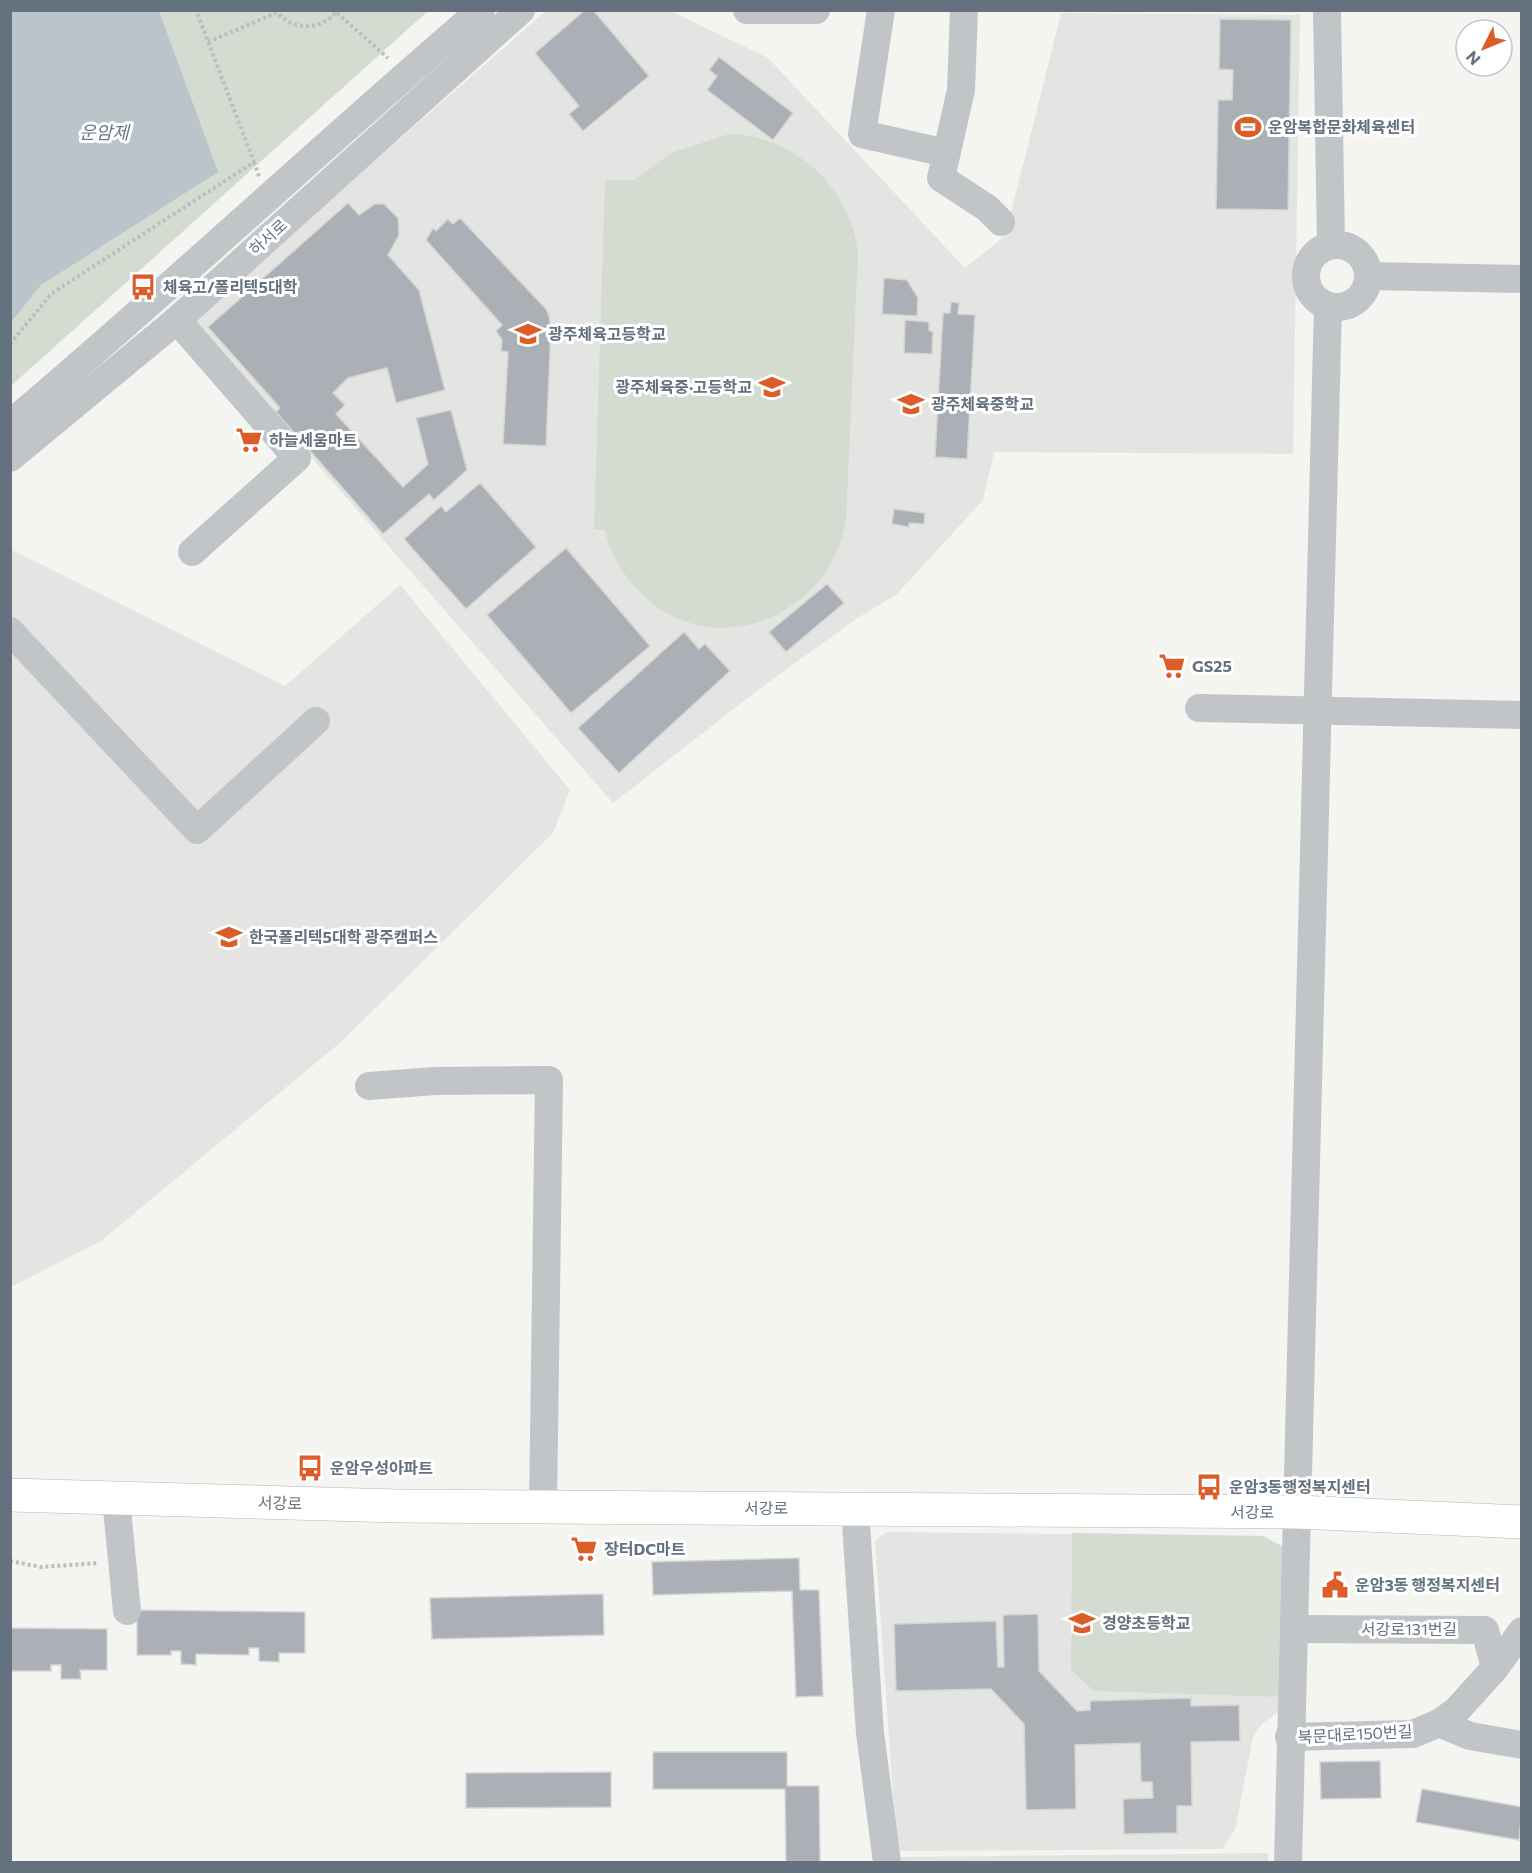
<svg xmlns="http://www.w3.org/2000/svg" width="1532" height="1873" viewBox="0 0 1532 1873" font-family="Commissioner,'Noto Sans KR',sans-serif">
  <rect width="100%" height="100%" fill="#f4f4f0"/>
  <!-- built -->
  <g fill="#e4e5e3">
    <path d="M546,11h125l97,47 197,210 40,-32 56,-223 239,2 -7,439 -299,-2 -11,48 -86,94 -41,25 -98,71 -145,113 -421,-482z"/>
    <path d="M10,549l275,137 115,-101 170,205 -17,43 -211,208 -241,200 -90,46z"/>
    <path d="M886,1532l377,4 24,13 -9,163 -16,12 -9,13 -18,93 -13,19 -325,2 -22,-310z"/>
    <path d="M1268,1853v9h-370v-5z"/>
  </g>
  <!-- green -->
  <g fill="#d4dbd1">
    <path d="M11,11h417l-417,375z"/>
    <path d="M729,134c64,0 123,55 129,119l-12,268c-18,101 -141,146 -212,65 -14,-17 -25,-34 -29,-56l-11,-1 11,-349h30l36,-27z"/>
    <path d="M1072,1533l191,3 24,13 -4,148 -189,-6 -23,-21z"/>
  </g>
  <!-- water -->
  <path fill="#bac4ca" d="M11,10l148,1 59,161 -177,113 -30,37z"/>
  <!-- building -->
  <g fill="#aab0b6" stroke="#d5d5d3" stroke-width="1.5">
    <path d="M585,10h8l56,66 -66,55 -14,-17 10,-8 -44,-53z"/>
    <path d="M1220,19l71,1 -3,190 -72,-1 2,-109h14l1,-30 -14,-1z"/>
    <path d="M719,57l74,56 -20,27 -66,-50 10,-14 -8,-6z"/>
    <path d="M348,203l11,12 16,-11h9l14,14 1,17 -11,20 31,35 26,100 -49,13 -9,-35 -39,10 -15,15 12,12 -9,9 67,73 25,-23 -12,-46 35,-8 16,60 -33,30 -5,-6 -46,40 -107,-122 4,-4 -72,-81z"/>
    <path d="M460,218l86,91 3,7 2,12 -5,118 -43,-2 5,-92 -7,-1 1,-11 -6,-9 6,-6 -76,-85 7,-12 3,3 12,-12 5,5z"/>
    <path d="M884,278l23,2 11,18 -1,18 -35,-2z"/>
    <path d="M951,302l8,1 -1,11 17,1 -8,144 -32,-2 8,-144h7z"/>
    <path d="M905,320l24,2v8l4,2 -1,22 -28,-1z"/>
    <path d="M480,483l56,64 -70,62 -62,-70 37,-33 5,6z"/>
    <path d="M894,509l31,4 -1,11 -15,-1v4l-17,-3z"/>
    <path d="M566,548l84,98 -79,67 -84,-98z"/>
    <path d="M827,584l17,19 -58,49 -17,-20z"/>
    <path d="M684,632l15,17 6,-5 25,27 -111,102 -41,-45z"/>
    <path d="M799,1558l1,32h19l4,106 -27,1 -4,-106 -139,4 -1,-33z"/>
    <path d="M603,1594l1,41 -172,4 -2,-41z"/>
    <path d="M137,1610l168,2v41h-26v9l-20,-1v-13h-10v7l-53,-1v11l-15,-1v-13h-10v4h-34z"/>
    <path d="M1038,1614l1,57 38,40 13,-1v-9l101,-3v8l48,-1 1,36 -49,1 1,64h-15v27l-53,1 -1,-35 30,-1 -1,-16h-11l-1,-39 -65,2 1,64 -50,1 -2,-86 -33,-35 -95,2 -2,-67 102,-3 2,46h6l-1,-52z"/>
    <path d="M10,1628l97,1v41h-27l1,9h-20v-14h-10v6h-41z"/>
    <path d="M653,1752h134v34h32l1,76h-34l-1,-73h-132z"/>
    <path d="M1380,1761l1,37 -60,1 -1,-37z"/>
    <path d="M611,1772v35l-145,1v-35z"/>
    <path d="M1422,1789l100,18 -3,33 -103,-18z"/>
  </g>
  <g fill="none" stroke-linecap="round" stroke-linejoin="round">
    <!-- major casing -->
    <g stroke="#b2b6ba" stroke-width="34">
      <path id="major" d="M10,1495l388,11 899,6 225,10"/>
    </g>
    <!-- path -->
    <g stroke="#bbbdbf" stroke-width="4" stroke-dasharray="3 3" stroke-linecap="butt">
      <path d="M275,10c17,21 46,22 63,0"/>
      <path d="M337,13l51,45"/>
      <path d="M208,42l68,-29"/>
      <path d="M254,162l5,14"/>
      <path d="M10,344l41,-50 203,-132 -58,-152"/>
      <path d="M10,1561l31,6 58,-4"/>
    </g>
    <!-- minor -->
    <g stroke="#c2c5c8" stroke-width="28">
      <path d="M747,10h69"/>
      <path d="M881,10l-19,124 84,19"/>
      <path d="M964,10l-3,80 -20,88 46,30 14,14"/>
      <path d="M1327,10l4,235"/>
      <circle cx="1337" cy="276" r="31"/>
      <path d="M1368,276l154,3"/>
      <path d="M177,320l120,138 -105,94"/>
      <path d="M10,424c160,-135 312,-278 471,-414"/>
      <path d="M10,458l167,-138 344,-310"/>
      <path d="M10,631l187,199 119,-109"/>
      <path d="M1199,708l323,7"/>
      <path d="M369,1086l66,-5 114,-1 -6,427"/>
      <path d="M116,1499l11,112"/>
      <path d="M855,1509l15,224 17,129"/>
      <path d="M1294,1629l191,1 10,38"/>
      <path d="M1439,1723l31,13 52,9"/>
      <path d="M1289,1737l124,-3 26,-11 18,-13 38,-42 27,-37"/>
      <path d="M1288,1862l40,-1556"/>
    </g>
    <!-- major -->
    <use href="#major" stroke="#fff" stroke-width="33"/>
  </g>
  <!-- icons -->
  <defs>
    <g id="stadium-bare" transform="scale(2.07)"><path d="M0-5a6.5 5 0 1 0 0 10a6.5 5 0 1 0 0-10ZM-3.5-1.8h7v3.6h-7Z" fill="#dc5d28" stroke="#fff" stroke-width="2.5" paint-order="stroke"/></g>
    <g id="bus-bare" transform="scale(2.07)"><path d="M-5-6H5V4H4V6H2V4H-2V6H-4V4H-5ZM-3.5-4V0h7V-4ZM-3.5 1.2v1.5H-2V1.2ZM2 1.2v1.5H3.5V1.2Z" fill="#dc5d28" stroke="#fff" stroke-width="2.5" paint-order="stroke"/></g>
    <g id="school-bare" transform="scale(2.07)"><path d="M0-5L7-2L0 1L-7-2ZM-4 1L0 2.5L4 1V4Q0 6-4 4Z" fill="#dc5d28" stroke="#fff" stroke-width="2.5" paint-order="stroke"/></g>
    <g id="supermarket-bare" transform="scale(2.07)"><path d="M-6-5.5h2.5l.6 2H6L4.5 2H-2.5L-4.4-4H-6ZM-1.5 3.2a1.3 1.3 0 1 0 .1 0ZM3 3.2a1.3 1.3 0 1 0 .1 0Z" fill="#dc5d28" stroke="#fff" stroke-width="2.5" paint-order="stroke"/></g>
    <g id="university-bare" transform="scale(2.07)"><path d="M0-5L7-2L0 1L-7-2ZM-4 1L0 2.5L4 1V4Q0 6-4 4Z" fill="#dc5d28" stroke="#fff" stroke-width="2.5" paint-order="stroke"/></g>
    <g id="civic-bare" transform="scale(2.07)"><path d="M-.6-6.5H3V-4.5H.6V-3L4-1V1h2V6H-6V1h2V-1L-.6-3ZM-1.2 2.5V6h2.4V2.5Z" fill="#dc5d28" stroke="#fff" stroke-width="2.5" paint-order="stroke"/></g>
  </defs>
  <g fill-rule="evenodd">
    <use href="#stadium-bare" x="1248" y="127"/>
    <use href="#bus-bare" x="143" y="287"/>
    <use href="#school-bare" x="528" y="334"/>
    <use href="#school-bare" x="772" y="387"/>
    <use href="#school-bare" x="911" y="404"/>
    <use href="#supermarket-bare" x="249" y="440"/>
    <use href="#supermarket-bare" x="1172" y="666"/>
    <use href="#university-bare" x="229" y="937"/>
    <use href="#bus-bare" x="310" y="1468"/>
    <use href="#bus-bare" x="1209" y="1487"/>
    <use href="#supermarket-bare" x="584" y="1549"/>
    <use href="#civic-bare" x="1335" y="1585"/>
    <use href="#school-bare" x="1082" y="1623"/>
  </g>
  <g text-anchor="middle" stroke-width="6" stroke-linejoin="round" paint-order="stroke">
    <!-- poi labels -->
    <g font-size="16" font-weight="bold" fill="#647280" stroke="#fff" text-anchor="start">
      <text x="1268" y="133">운암복합문화체육센터</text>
      <text x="163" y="293">체육고/폴리텍5대학</text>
      <text x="548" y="340">광주체육고등학교</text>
      <text x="752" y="393" text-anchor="end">광주체육중·고등학교</text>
      <text x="931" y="410">광주체육중학교</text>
      <text x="269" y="446">하늘세움마트</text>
      <text x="1192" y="672">GS25</text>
      <text x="249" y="943">한국폴리텍5대학 광주캠퍼스</text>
      <text x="330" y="1474">운암우성아파트</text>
      <text x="1229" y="1493">운암3동행정복지센터</text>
      <text x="604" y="1555">장터DC마트</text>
      <text x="1355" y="1591">운암3동 행정복지센터</text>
      <text x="1102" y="1629">경양초등학교</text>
    </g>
    <!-- street labels -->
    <g font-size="16" fill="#647280" stroke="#fff">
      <text transform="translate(268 237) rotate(-42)" y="6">하서로</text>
      <text transform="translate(280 1503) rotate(1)" y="6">서강로</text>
      <text x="766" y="1514">서강로</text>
      <text x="1252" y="1518">서강로</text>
      <text x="1409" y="1635">서강로131번길</text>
      <text transform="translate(1355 1734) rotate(-3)" y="6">북문대로150번길</text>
    </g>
    <!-- water labels -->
    <g font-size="18" font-style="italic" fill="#647a85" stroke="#fff">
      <text x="104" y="139">운암제</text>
    </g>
  </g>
  <!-- border -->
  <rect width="1532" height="1873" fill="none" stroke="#647280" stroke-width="24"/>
  <!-- north arrow -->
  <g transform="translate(1484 48) rotate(227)"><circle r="28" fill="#ffffff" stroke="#c1c7cc" stroke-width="1.5"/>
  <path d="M0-4.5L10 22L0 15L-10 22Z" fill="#dc5d28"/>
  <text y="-9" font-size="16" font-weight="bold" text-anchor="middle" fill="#647280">N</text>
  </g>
</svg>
